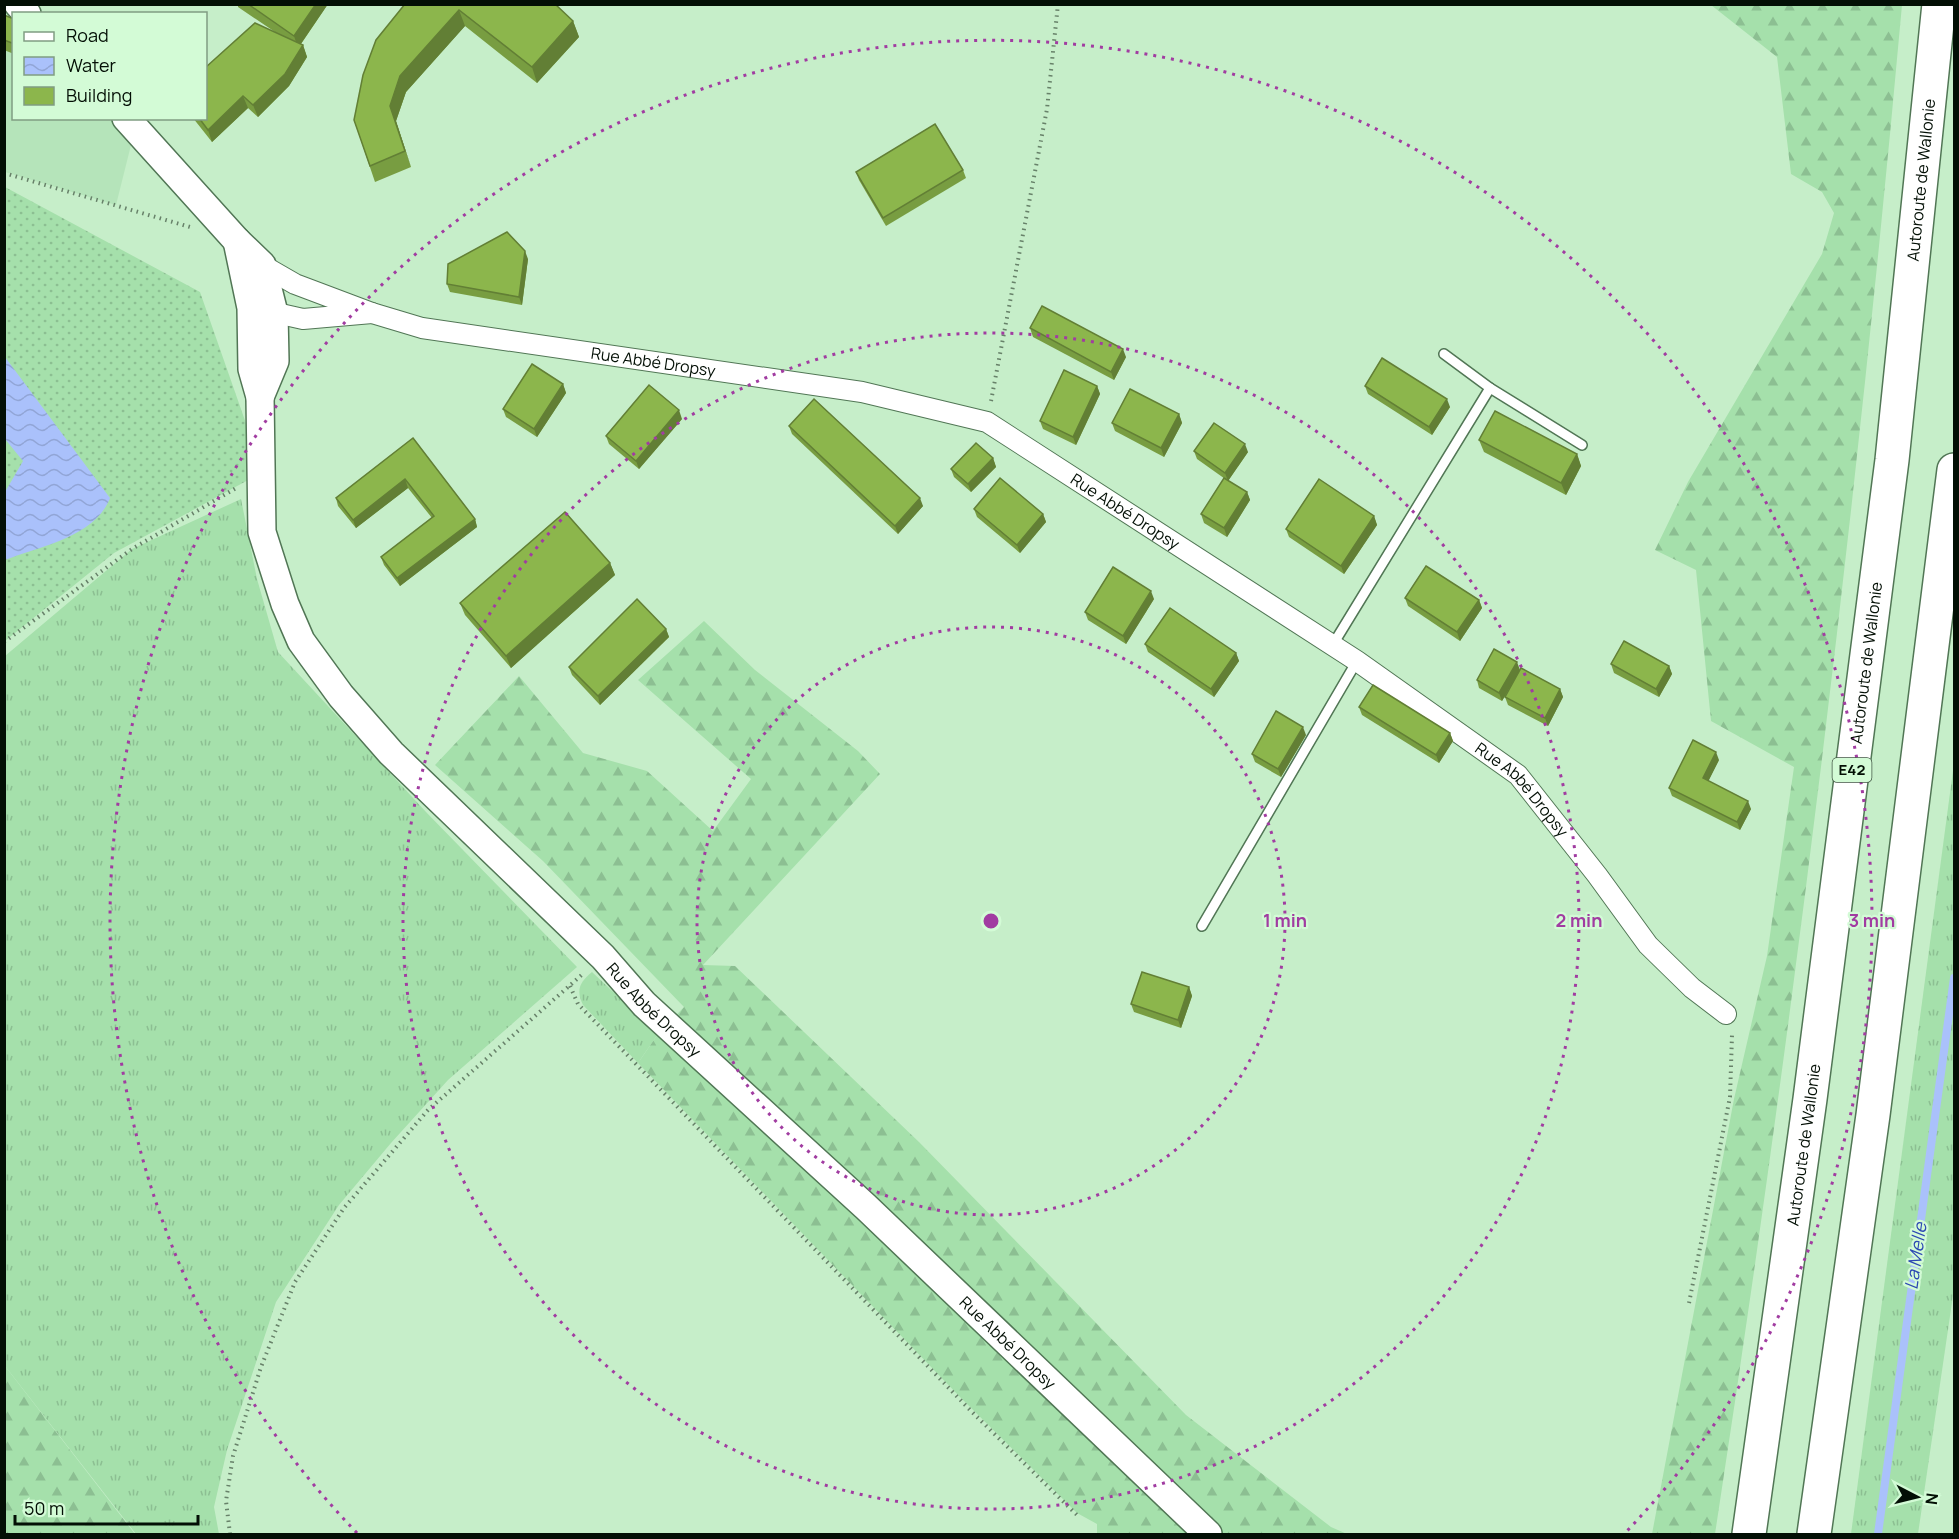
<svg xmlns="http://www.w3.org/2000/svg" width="1959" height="1539" viewBox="0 0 1959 1539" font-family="Manrope,sans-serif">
  <defs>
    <pattern id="grass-tufts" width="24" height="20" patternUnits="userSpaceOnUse" patternTransform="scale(1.5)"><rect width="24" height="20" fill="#a5e0ab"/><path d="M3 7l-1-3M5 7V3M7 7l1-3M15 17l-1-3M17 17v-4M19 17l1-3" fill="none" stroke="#8cbf92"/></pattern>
    <pattern id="forest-firs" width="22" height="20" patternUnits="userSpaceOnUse" patternTransform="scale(1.5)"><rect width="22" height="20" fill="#a5e0ab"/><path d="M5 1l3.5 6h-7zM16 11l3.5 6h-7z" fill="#8cbf92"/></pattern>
    <pattern id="garden-dots" width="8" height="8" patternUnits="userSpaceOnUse" patternTransform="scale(1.5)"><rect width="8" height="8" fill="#a5e0ab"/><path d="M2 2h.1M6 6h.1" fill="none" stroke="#8cbf92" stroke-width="1.8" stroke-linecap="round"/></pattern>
    <pattern id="water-waves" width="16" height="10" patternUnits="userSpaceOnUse" patternTransform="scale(1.5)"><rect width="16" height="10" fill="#aac1fb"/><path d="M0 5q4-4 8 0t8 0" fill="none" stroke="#91a5d6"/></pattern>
  </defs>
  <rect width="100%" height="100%" fill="#c6eec9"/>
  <!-- built -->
  <path fill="#b5e4ba" d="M4,5h9l1,113 99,1 19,22 -16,64 -111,-33z"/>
  <!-- grass -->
  <g fill="url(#grass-tufts)">
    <path d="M241,499l16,80 21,73 148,160 151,155 -129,113 -57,63 -52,62 -63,97 -49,148 -13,57 5,27h-83l-131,-168v-710l127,-107z"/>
    <path d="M1954,763v526l-36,245h-67z"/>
    <path d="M592,972l66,62 -20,29 -55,-58c-7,-15 -4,-22 9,-33z"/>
  </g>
  <!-- forest -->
  <g fill="url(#forest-firs)">
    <path d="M1711,5h191c-46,511 -109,1022 -187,1529h-63l82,-435 33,-143 27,-189 -83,-46 -15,-151 -41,-20 33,-68 134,-228 12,-41 -12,-21 -31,-18 -14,-117z"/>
    <path d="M704,621l51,49 103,81 22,23 -177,191 32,1 184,176 267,273 145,112 16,7h-250v-10l-20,-11 -117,-116 -322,-334 20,-29 26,-27 -141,-146 -108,-96 84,-89 64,77 64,18 66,60 38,-52 -113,-99z"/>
    <path d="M5,1366l130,168h-130z"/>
  </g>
  <!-- garden -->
  <path fill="url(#garden-dots)" d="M5,187l195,105 63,180 -149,81 -109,88z"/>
  <!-- water -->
  <path fill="url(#water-waves)" d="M5,357l105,141c-15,39 -69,48 -105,62v-68l18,-31 -18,-22z"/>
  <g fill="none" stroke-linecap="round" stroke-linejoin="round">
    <!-- stream -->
    <path stroke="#aac1fb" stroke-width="8" d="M1878,1534l76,-556"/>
    <!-- lane casing -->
    <g stroke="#517655" stroke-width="12">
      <g id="lane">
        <path d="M1444,354l46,34"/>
        <path d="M1332,646l158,-258 92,57"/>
        <path d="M1202,926l155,-265"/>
      </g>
    </g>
    <!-- street casing -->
    <g stroke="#517655" stroke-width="22">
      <g id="street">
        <path d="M262,265l33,19 77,29 -69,6 -40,-9"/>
        <path id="s1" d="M372,313l50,15 440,64 125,30 370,239 161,114 79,100 51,70 44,43 34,26"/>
      </g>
    </g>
    <!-- secondary casing -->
    <g stroke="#517655" stroke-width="30">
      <g id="secondary">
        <path d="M18,4l9,10"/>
        <path d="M126,118l111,123 25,24 12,48 1,48 -15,36"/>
        <path id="s2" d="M237,241l14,67 1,61 8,28 2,135 23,72 16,37 40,55 50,57 212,204 41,47 222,203 342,327"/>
      </g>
    </g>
    <!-- highway casing -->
    <g stroke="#517655" stroke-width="36">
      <g id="highway">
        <path id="s3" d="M1749,1534l61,-435 82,-639 47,-456"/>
        <path d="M1814,1534l59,-419 81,-645"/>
      </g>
    </g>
    <!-- path -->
    <g stroke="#678169" stroke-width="4" stroke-dasharray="1.5 4.5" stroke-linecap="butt">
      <path d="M4,173l186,54"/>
      <path d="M991,401l56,-292 11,-105"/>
      <path d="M4,642l128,-93 104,-61"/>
      <path d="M570,986l8,18 394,408 107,105"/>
      <path d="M1689,1303l41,-206 2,-62"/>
      <path d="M230,1534l-4,-33 7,-45 28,-89 34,-85 49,-74 84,-98 156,-137"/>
    </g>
    <!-- lane -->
    <use href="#lane" stroke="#fff" stroke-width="9"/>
    <!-- street -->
    <use href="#street" stroke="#fff" stroke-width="20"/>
    <!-- secondary -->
    <use href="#secondary" stroke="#fff" stroke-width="27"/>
    <!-- highway -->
    <use href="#highway" stroke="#fff" stroke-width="33"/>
  </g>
  <!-- wall -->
  <g fill="#789d41">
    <path d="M238,4h90l-27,40 2,1 4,12 -18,29 -31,31 -10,-9 -36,34 -19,-24h13l69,-86 -37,-25z"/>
    <path d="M405,4l168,17 6,16 -42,46 -72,-57 -59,66 -10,29 15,46 -36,15 -21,-62z"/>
    <path d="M4,15l10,4v35l-10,-4z"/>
    <path d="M963,170l3,8 -80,48 -27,-46 -3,-8z"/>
    <path d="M528,259l-6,46 -72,-13 -3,-8z"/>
    <path d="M1030,328l96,29 -12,23 -81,-43z"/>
    <path d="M563,384l3,9 -29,44 -31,-20 -3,-8z"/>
    <path d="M1097,386l3,8 -24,51 -33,-16 -3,-8z"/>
    <path d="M1365,386l85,21 -18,28 -64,-41z"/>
    <path d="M1179,414l3,9 -18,34 -49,-26 -3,-8z"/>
    <path d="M682,419l-43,50 -30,-25 -3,-8z"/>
    <path d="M789,426l134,80 -25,28 -106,-100z"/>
    <path d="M413,438l62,81 2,8 -77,59 -16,-21 -3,-8 51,-39 -24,-30 -52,40 -18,-22 -2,-8z"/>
    <path d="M1479,440l98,14 4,12 -15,29 -82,-43z"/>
    <path d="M1194,451l54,1 -20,29 -31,-22z"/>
    <path d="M993,458l3,9 -25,25 -17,-15 -3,-8z"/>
    <path d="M1247,492l3,8 -23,37 -23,-14 -3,-9z"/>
    <path d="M974,509l69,5 3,8 -26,31 -43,-36z"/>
    <path d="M1374,516l3,9 -33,49 -55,-37 -3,-8z"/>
    <path d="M610,563l5,12 -104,93 -46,-53 -5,-12z"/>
    <path d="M1405,598l74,2 3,8 -22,33 -52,-35z"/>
    <path d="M1154,599l-28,45 -38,-24 -3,-8z"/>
    <path d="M666,629l3,8 -69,68 -28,-30 -3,-8z"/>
    <path d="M1145,644l91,9 3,8 -25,36 -66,-45z"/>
    <path d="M1611,664l58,2 3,8 -13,23 -45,-24z"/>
    <path d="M1520,670l40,19 3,8 -15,29 -40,-21 -3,-8 13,-23 -16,27 -23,-13 -2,-8z"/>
    <path d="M1359,707l91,26 3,8 -14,22 -77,-48z"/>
    <path d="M1306,735l-25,42 -26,-15 -3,-8z"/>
    <path d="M1719,760l-11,21 43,28 -11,21 -68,-34 -3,-8z"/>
    <path d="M1189,987l3,9 -11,32 -47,-16 -3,-8z"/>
  </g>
  <!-- shaded-wall -->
  <g fill="#627f35">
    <path d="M316,4h12l-30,44 -4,-12z"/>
    <path d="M459,10l6,16 -59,66 -10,29 15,46 -21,-61 10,-30z"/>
    <path d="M573,21l6,16 -42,46 -5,-16z"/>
    <path d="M303,45l4,12 -18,29 -31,31 -5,-12z"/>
    <path d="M243,96l5,12 -36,34 -4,-12z"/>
    <path d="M525,251l3,8 -6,46 -3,-8z"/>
    <path d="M1123,349l3,8 -12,23 -3,-8z"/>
    <path d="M563,384l3,9 -29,44 -3,-8z"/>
    <path d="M1097,386l3,8 -24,51 -3,-8z"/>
    <path d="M1447,399l3,8 -18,28 -3,-8z"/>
    <path d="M679,410l3,9 -43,50 -3,-8z"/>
    <path d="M1179,414l3,9 -18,34 -3,-9z"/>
    <path d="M1245,444l3,8 -20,29 -3,-8z"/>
    <path d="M1577,454l4,12 -15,29 -5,-12z"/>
    <path d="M993,458l3,9 -25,25 -3,-8z"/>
    <path d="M405,479l3,9 -52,40 -3,-8z"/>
    <path d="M1247,492l3,8 -23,37 -3,-9z"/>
    <path d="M920,498l3,8 -25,28 -3,-8z"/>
    <path d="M1043,514l3,8 -26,31 -3,-8z"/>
    <path d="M1374,516l3,9 -33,49 -3,-8z"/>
    <path d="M475,519l2,8 -77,59 -3,-8z"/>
    <path d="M610,563l5,12 -104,93 -5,-12z"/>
    <path d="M1151,591l3,8 -28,45 -3,-8z"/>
    <path d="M1479,600l3,8 -22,33 -3,-9z"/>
    <path d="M666,629l3,8 -69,68 -2,-9z"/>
    <path d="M1236,653l3,8 -25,36 -3,-8z"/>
    <path d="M1517,662l3,8 -18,31 -3,-8z"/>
    <path d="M1669,666l3,8 -13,23 -3,-8z"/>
    <path d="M1560,689l3,8 -15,29 -3,-8z"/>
    <path d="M1303,727l3,8 -25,42 -3,-8z"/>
    <path d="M1450,733l3,8 -14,22 -3,-8z"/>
    <path d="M1716,752l3,8 -13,26 -3,-8z"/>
    <path d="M1748,801l3,8 -11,21 -3,-8z"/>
    <path d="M1189,987l3,9 -11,32 -3,-8z"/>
  </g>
  <!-- building -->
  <g fill="#8cb64c" stroke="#627f35" stroke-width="1.5">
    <path d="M248,4h68l-22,32z"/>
    <path d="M405,4h150l18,17 -41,46 -73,-57 -59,66 -10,30 15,45 -35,15 -16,-46 9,-45 13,-35z"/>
    <path d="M4,15l10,4v20l-2,4 -8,-3z"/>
    <path d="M255,23l48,22 -18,29 -32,31 -10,-9 -35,34 -9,-12h7v-51z"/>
    <path d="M935,124l28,46 -80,48 -27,-46z"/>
    <path d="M507,232l18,19 -6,46 -72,-13 1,-20z"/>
    <path d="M1042,306l81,43 -12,23 -81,-44z"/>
    <path d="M1382,358l65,41 -18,28 -64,-41z"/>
    <path d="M532,364l31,20 -29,45 -31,-20z"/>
    <path d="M1064,370l33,16 -24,51 -33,-16z"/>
    <path d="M649,385l30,25 -43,51 -30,-25z"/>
    <path d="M1130,389l49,25 -18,34 -49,-25z"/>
    <path d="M814,399l106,99 -25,28 -106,-100z"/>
    <path d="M1495,411l82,43 -16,29 -82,-43z"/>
    <path d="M1214,423l31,21 -20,29 -31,-22z"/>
    <path d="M413,438l62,81 -78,59 -16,-21 53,-41 -29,-37 -52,41 -17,-22z"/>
    <path d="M976,443l17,15 -25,26 -17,-15z"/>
    <path d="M1000,478l43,36 -26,31 -43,-36z"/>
    <path d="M1224,478l23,14 -23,36 -23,-14z"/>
    <path d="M1319,479l55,37 -33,50 -55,-37z"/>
    <path d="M565,512l45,51 -104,93 -46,-53z"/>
    <path d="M1426,566l53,34 -22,32 -52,-34z"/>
    <path d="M1113,567l38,24 -28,45 -38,-24z"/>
    <path d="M637,599l29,30 -68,67 -29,-29z"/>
    <path d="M1170,608l66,45 -25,36 -66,-45z"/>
    <path d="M1624,641l45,25 -13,23 -45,-25z"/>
    <path d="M1494,649l23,13 -18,31 -22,-13z"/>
    <path d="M1521,668l39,21 -15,29 -40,-21z"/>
    <path d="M1373,685l77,48 -14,22 -77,-48z"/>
    <path d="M1276,711l27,16 -25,42 -26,-15z"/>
    <path d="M1693,740l23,12 -13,26 45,23 -11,21 -68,-34z"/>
    <path d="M1142,972l47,15 -11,33 -47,-16z"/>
  </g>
  <!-- distance rings -->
  <g fill="none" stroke="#a13ca1" stroke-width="3" stroke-dasharray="3 6">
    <circle cx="991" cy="921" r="294"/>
    <circle cx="991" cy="921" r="588"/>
    <path d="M357 1533A881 881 0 1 1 1625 1533"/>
  </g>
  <g text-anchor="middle" stroke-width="4.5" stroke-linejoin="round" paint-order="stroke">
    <!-- shield labels -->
    <rect fill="#d3fbd6" stroke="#415644" stroke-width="1.5" x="1832.5" y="758" width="39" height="24" rx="4.5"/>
    <g font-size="15" font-weight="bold" fill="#030f05">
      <text x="1852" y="775">E42</text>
    </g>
    <!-- street labels -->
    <g font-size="16" fill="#030f05" stroke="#d3fbd6">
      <text dy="6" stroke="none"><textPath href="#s3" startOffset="1365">Autoroute de Wallonie</textPath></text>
      <text dy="6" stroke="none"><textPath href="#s1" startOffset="286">Rue Abbé Dropsy</textPath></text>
      <text dy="6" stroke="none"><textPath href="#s1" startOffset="790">Rue Abbé Dropsy</textPath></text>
      <text dy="6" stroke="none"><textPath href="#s3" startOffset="879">Autoroute de Wallonie</textPath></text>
      <text dy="6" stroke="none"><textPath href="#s1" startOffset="1276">Rue Abbé Dropsy</textPath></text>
      <text dy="6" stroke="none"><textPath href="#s2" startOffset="921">Rue Abbé Dropsy</textPath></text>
      <text dy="6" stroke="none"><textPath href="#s3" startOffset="393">Autoroute de Wallonie</textPath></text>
      <text dy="6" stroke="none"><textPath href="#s2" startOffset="1407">Rue Abbé Dropsy</textPath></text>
    </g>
    <!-- water labels -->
    <g font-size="18" font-style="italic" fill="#2c48b3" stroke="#d3fbd6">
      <text transform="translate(1916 1256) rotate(-82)" y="6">La Melle</text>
    </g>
  </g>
  <circle cx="991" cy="921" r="9" fill="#a13ca1" stroke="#d3fbd6" stroke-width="3"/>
  <g font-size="18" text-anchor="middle" font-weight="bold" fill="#a13ca1" stroke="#d3fbd6" stroke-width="4.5" stroke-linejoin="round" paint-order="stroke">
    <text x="1285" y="927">1 min</text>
    <text x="1579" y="927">2 min</text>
    <text x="1872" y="927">3 min</text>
  </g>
  <!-- border -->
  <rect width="1959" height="1539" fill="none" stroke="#030f05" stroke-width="12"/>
  <!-- legend -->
  <rect x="12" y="12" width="195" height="108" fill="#d3fbd6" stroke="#809d82" stroke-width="1.5"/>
  <rect x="24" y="32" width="30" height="9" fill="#ffffff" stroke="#809d82" stroke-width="1.5"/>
  <text x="66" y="42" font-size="18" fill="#030f05">Road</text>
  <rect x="24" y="57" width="30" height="18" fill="url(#water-waves)" stroke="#809d82" stroke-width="1.5"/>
  <text x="66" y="72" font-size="18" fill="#030f05">Water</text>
  <rect x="24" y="87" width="30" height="18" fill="#8cb64c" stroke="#809d82" stroke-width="1.5"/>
  <text x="66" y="102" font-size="18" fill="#030f05">Building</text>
  <!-- north arrow -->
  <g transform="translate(1917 1497) rotate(97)" stroke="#d3fbd6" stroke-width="4.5" paint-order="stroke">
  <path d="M0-4.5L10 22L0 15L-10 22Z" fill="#030f05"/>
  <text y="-9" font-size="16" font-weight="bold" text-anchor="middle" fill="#030f05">N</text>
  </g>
  <!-- scale -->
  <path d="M15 1515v9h183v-9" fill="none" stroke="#030f05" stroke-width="3"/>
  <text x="24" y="1515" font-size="18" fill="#030f05" stroke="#d3fbd6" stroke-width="4.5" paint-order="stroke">50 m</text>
</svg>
